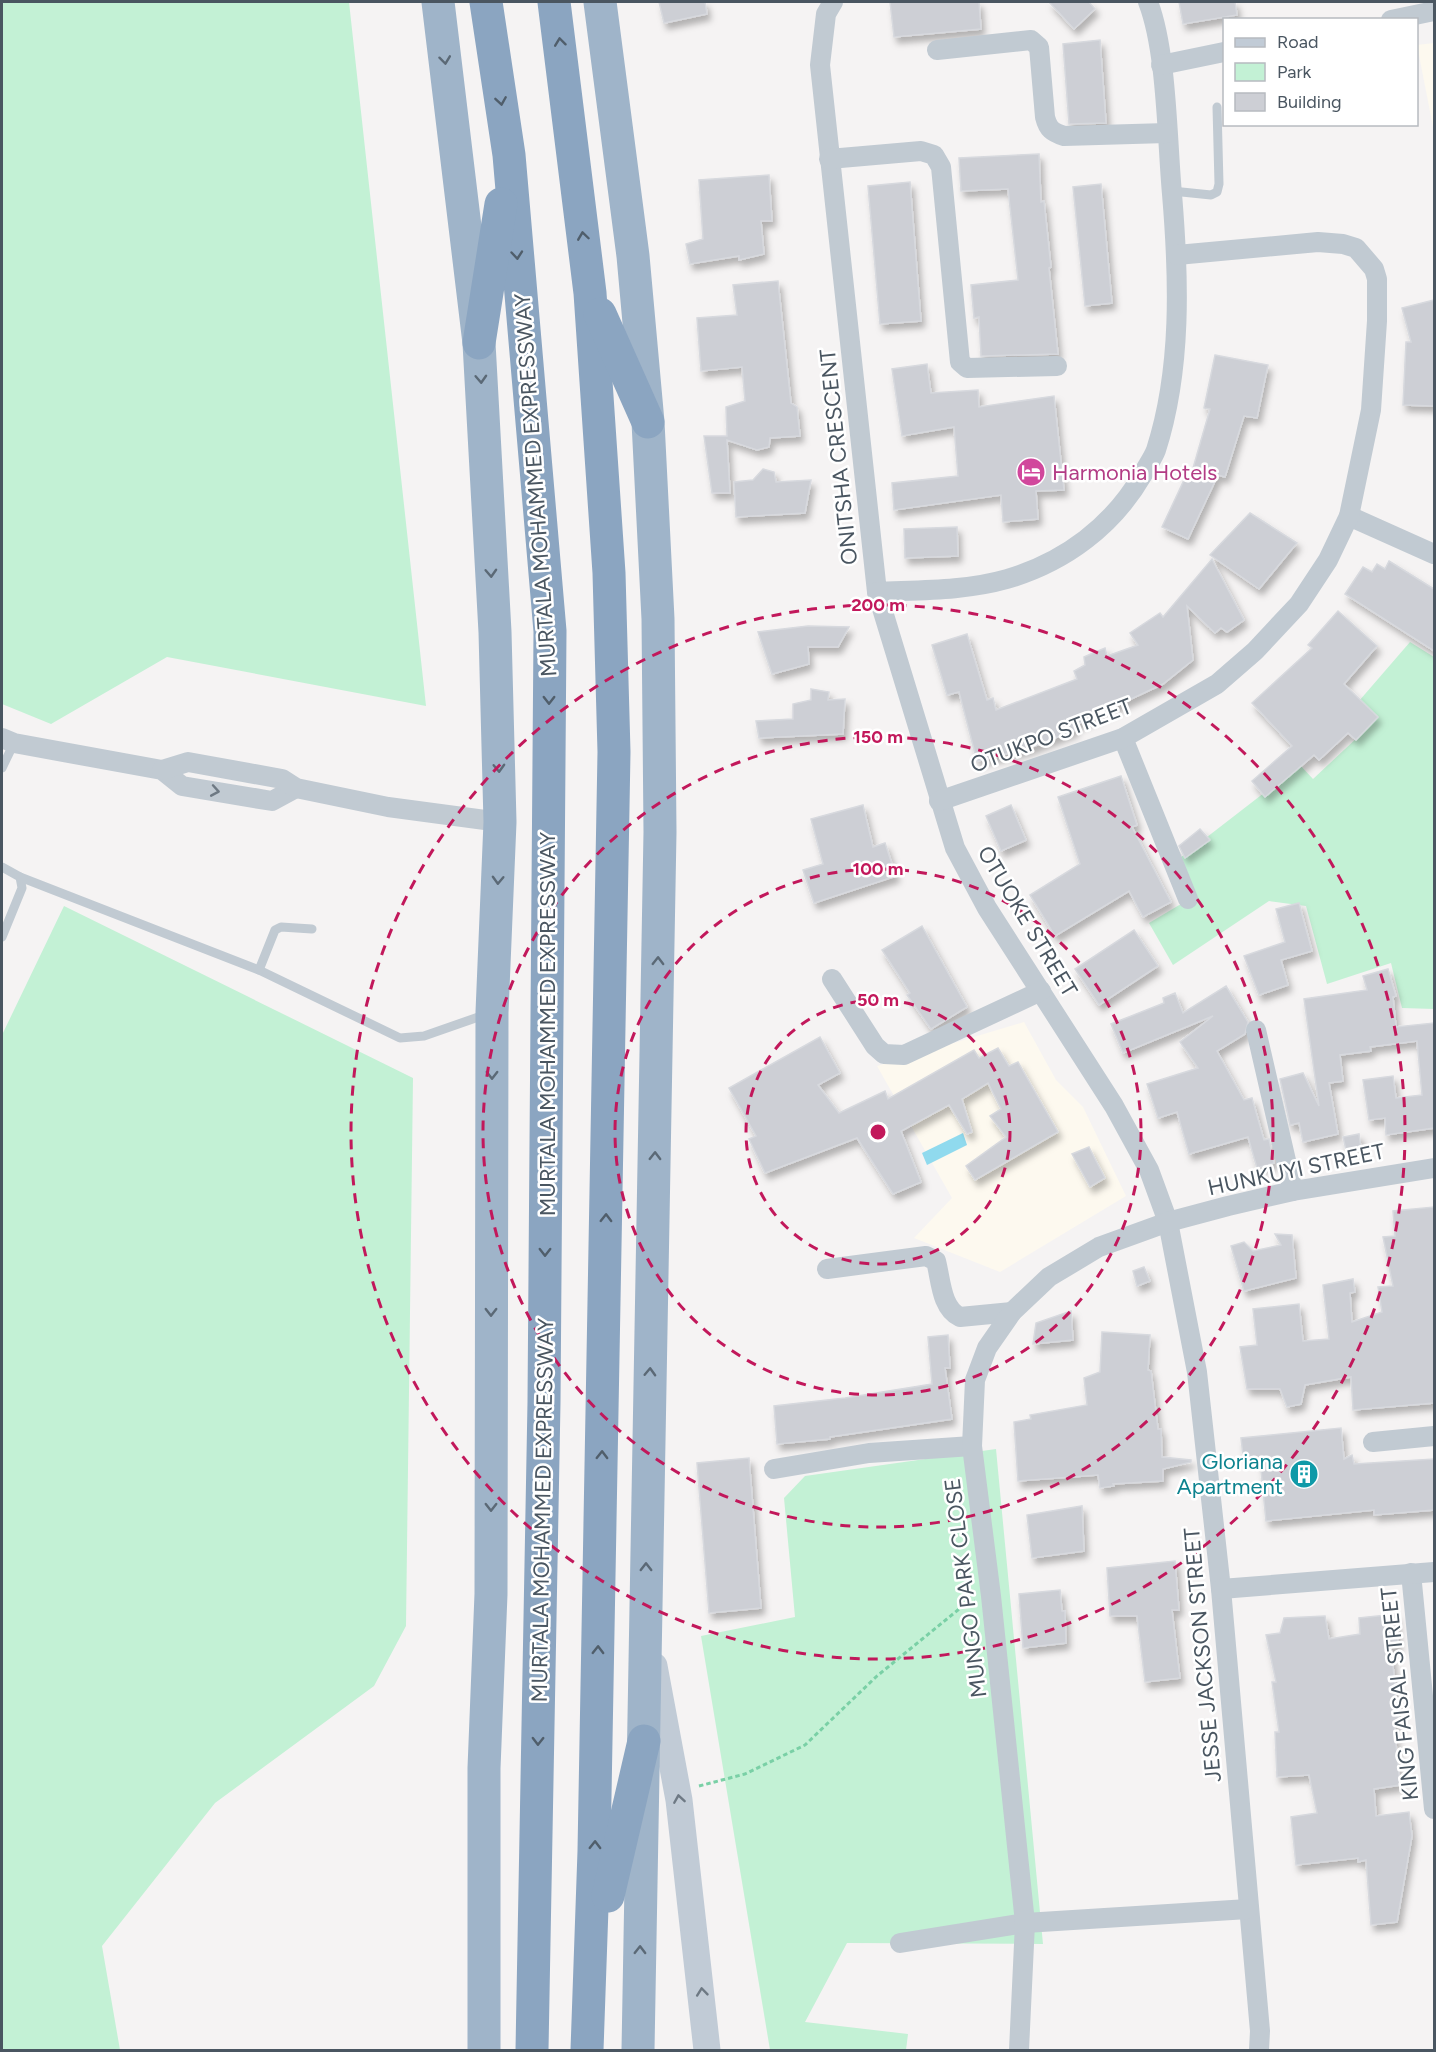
<svg xmlns="http://www.w3.org/2000/svg" width="1436" height="2052" viewBox="0 0 1436 2052" font-family="Figtree,sans-serif">
  <defs>
    <filter id="shadow"><feDropShadow dx="3.5" dy="6" stdDeviation="3" flood-color="#0004"/></filter>
  </defs>
  <rect width="100%" height="100%" fill="#f5f3f3"/>
  <!-- commercial -->
  <g fill="#fdf9ef">
    <path d="M1434,43v89l-17,-87z"/>
    <path d="M1024,1022l32,58 27,27 43,89 -126,76 -86,-34 38,-40 -75,-132z"/>
  </g>
  <!-- green -->
  <g fill="#c3f1d5">
    <path d="M2,2h347l77,704 -259,-49 -116,67 -49,-20z"/>
    <path d="M1410,642l24,15v352l-32,-1 -11,-45 -64,21 -21,-78 -37,-5 -96,64 -24,-42 32,-19 -5,-43 124,-96 13,14 63,-59 -17,-19z"/>
    <path d="M64,906l349,172 -7,548 -32,60 -159,117 -113,143 18,104h-118v-1015z"/>
    <path d="M996,1449l47,495 -196,-1 -42,79 103,12 -2,16h-136l-69,-414 94,-19 -11,-119 21,-22z"/>
  </g>
  <!-- water -->
  <path fill="#90daee" d="M963,1133l4,12 -40,20 -5,-12z"/>
  <!-- building -->
  <g fill="#cdcfd5" stroke="#d7d9de" stroke-width="1.5" filter="url(#shadow)">
    <path d="M659,2h46l2,12 -43,9z"/>
    <path d="M890,2h89l2,27 -87,8z"/>
    <path d="M1049,2h40l6,7 -21,20z"/>
    <path d="M1179,2h56l2,13 -54,9z"/>
    <path d="M1100,40l6,83 -37,1 -6,-80z"/>
    <path d="M1039,154l2,48 3,-1 7,66 -2,1 9,86 -77,2 -2,-39 -5,1 -3,-33 47,-5 -10,-91 -47,2 -2,-33z"/>
    <path d="M769,175l3,46h-11l3,33 -25,6v-4l-49,8 -4,-20 17,-5 -4,-59z"/>
    <path d="M910,182l11,139 -41,3 -12,-138z"/>
    <path d="M1101,184l11,119 -27,3 -12,-119z"/>
    <path d="M778,281l13,122 6,4 3,29 -30,2 -1,9 -12,3 -30,-10 3,53h-18l-8,-57h23l-1,-29 19,-6 -3,-34 -41,4 -4,-53 40,-3 -4,-30z"/>
    <path d="M1434,300v106l-31,-1 3,-63h5l-9,-34z"/>
    <path d="M1215,355l53,10 -11,53 -13,-2 -19,61 -7,-2 -30,64 -26,-12 22,-47 5,2 21,-73 -6,-1z"/>
    <path d="M927,364l4,29 47,-3 1,17 75,-11 10,94 -28,1 2,28 -35,3 -2,-27 -107,15 -2,-27 66,-7 -4,-49 -52,9 -10,-67z"/>
    <path d="M763,469l11,3 2,10 35,-2 -6,33 -69,4 -2,-35 19,-2z"/>
    <path d="M1250,513l47,30 -38,46 -49,-34z"/>
    <path d="M957,527l1,29 -53,2 -1,-29z"/>
    <path d="M1212,559l32,61 -17,12 -6,-4 -6,5 -28,-27 6,54 -30,24 -90,42 2,4 -48,19 -50,12 -18,-69 -12,3 -15,-50 35,-11 20,66 6,-2 3,12 81,-31 -3,-8 11,-6 -1,-8 9,-4 12,-5 2,8 31,-11 -8,-12 30,-20 3,4z"/>
    <path d="M1389,561l45,28v62l-89,-57 18,-27 9,5 5,-8 8,5z"/>
    <path d="M1338,611l39,35 -33,38 34,33 -22,23 -8,-7 -29,27 -5,-5 -49,42 -13,-16 40,-35 -40,-43 60,-55 -4,-3z"/>
    <path d="M808,626l41,1 -11,20h-30l1,17 -37,10 -14,-42z"/>
    <path d="M811,689l18,3 -1,8 17,-1 -2,35 -84,4 -3,-17 37,-2v-15l18,-4z"/>
    <path d="M1121,776l16,49 -5,2 39,75 -28,15 -14,-26 -74,45 -25,-41 50,-31 -22,-67z"/>
    <path d="M863,805l10,42 12,-4 11,33 -82,27 -11,-33 20,-6 -12,-45z"/>
    <path d="M1011,805l15,35 -25,11 -15,-35z"/>
    <path d="M1200,829l10,11 -25,18 -6,-12z"/>
    <path d="M1299,903l13,48 -31,9 7,25 -29,10 -15,-39 41,-14 -9,-33z"/>
    <path d="M922,926l45,81 -36,22 -24,-34 3,-2 -28,-43z"/>
    <path d="M1134,930l24,36 -59,39 -24,-36z"/>
    <path d="M1388,969l8,27 -3,1 3,30 38,-4v105l-48,7 -1,-17 -16,2 -6,-40 30,-4 3,22 26,-3 -5,-54 -47,6 1,4 -31,4 3,26 -14,2 9,51 -35,8 -4,-19 -9,2 -10,-46 23,-6 16,33 -15,-107 63,-9 -4,-14z"/>
    <path d="M1226,986l22,36 -3,12 -28,17 27,49 8,-2 12,42 5,-1 5,24 -17,5 -9,-31 -59,17 -12,-42 -19,6 -11,-34 51,-16 -18,-26 33,-26 -90,37 -12,-29 53,-21 -1,-5 12,-5 8,20z"/>
    <path d="M820,1037l20,36 -22,12 21,28 46,-22 3,8 86,-49 5,8 19,-10 11,18 9,-4 40,70 -83,48 -9,-14 40,-29 -16,-21 11,-7 -13,-26 -26,16 10,33 -5,2 -18,-29 -48,26 20,51 -28,12 -36,-56 -92,35 -16,-34 7,-3 -27,-48z"/>
    <path d="M1359,1134l2,14 -15,2 -3,-13z"/>
    <path d="M1089,1147l16,31 -15,9 -18,-33z"/>
    <path d="M1434,1207v196l-81,7 -2,-33 -46,8 -4,19 -14,3 -7,-18h-33l-7,-42 17,-2 -4,-36 46,-5 4,37 26,-2 -6,-54 30,-6 2,13 -5,1 2,29 30,-10 -4,-25 15,-1 -10,-49 12,-1 -2,-25z"/>
    <path d="M1275,1234l17,1 4,43 -52,13 -13,-45 13,-4 9,9 28,-6z"/>
    <path d="M1144,1267l6,14 -13,5 -4,-15z"/>
    <path d="M1071,1311l2,29 -40,4 3,-21z"/>
    <path d="M1102,1332l48,3 -2,35 3,1 7,58h3l1,28 29,3v2l-28,7v12l-50,3 1,2 -14,2 -2,-13 -80,6 -4,-59 17,-3 -1,-4 57,-10 -3,-27 16,-6z"/>
    <path d="M948,1335l2,33h-5l7,51 -122,18v2l-53,5 -3,-38 71,-8 87,-14 -4,-47z"/>
    <path d="M1341,1428l3,31 8,-4 2,9 80,-5v51l-60,5v-5l-108,11 -6,-61 -17,-4 -2,-18z"/>
    <path d="M749,1458l12,150 -52,5 -12,-150z"/>
    <path d="M1082,1506l2,45 -52,7 -5,-43z"/>
    <path d="M1175,1561l4,49h-7l8,68 -35,4 -8,-66h-27l-3,-48z"/>
    <path d="M1060,1590l2,21h3l1,32 -43,5 -4,-54z"/>
    <path d="M1396,1614l2,32 -7,1 8,76h-5l6,62 -26,4 2,27 33,-4 3,24 -15,86 -26,3 -5,-65 -8,2v-4l-62,7 -5,-48 26,-4 -8,-38 -32,2 -2,-45h4l-7,-50h4l-10,-47 14,-2 4,-15 41,-2 4,23 31,-5 -1,-16z"/>
  </g>
  <g fill="none" stroke-linecap="round" stroke-linejoin="round">
    <!-- path -->
    <path stroke="#7ad0a6" stroke-width="3" stroke-dasharray="4.5 3" stroke-linecap="butt" d="M699,1786l46,-12 60,-29 72,-69 87,-71 11,-4"/>
    <!-- service -->
    <g stroke="#c1cad2" stroke-width="9">
      <path d="M1172,191l39,4 6,-3 2,-8 -2,-77"/>
      <path d="M2,768l12,-25"/>
      <path d="M2,867l18,10 2,11 -20,49"/>
      <path d="M20,877l239,93 141,68 24,-2 63,-22"/>
      <path d="M259,970l16,-40 6,-3 31,2"/>
    </g>
    <!-- minor -->
    <g stroke="#c1cad2" stroke-width="20">
      <path d="M833,2l-7,12 -6,51 57,527c43,-2 88,-1 130,-13 58,-17 106,-53 136,-105 4,-8 10,-16 13,-24 26,-81 23,-172 16,-256 -5,-55 -5,-143 -24,-192"/>
      <path d="M1391,20l43,-9"/>
      <path d="M937,50l94,-10 8,7 6,70c3,12 7,15 19,19l103,-3"/>
      <path d="M1161,65l63,-13"/>
      <path d="M829,159l92,-8 13,4 7,12 19,195 7,6 90,-2"/>
      <path d="M1349,516l85,38"/>
      <path d="M877,592l78,256 32,60 127,198 35,64 19,52 29,150 24,217 39,442 -1,19"/>
      <path d="M2,738l12,5 148,27 20,16 90,15 24,-13"/>
      <path d="M1123,738l65,161"/>
      <path d="M162,770l26,-8 94,17 14,9 92,19 112,15"/>
      <path d="M939,801l184,-63 94,-54 38,-33 44,-47 29,-44 21,-44 22,-106 6,-89v-42l-3,-10 -18,-21 -13,-4 -25,-2 -141,13"/>
      <path d="M832,979l43,67 9,8 20,1 137,-64"/>
      <path d="M1256,1030l37,161"/>
      <path d="M827,1269l99,-13 10,5c5,19 5,47 24,56l52,-5"/>
      <path d="M1373,1442l61,-6"/>
      <path d="M774,1469l95,-16 103,-7"/>
      <path d="M1411,1573l23,236"/>
      <path d="M1221,1589l213,-17"/>
      <path d="M900,1943l125,-20 223,-14"/>
      <path d="M1019,2050l6,-127 -34,-327 -19,-150 3,-66 12,-32 25,-36 37,-35 50,-30 69,-25 60,-16 65,-15 141,-23"/>
    </g>
    <!-- secondary -->
    <path stroke="#c1cbd6" stroke-width="27" d="M654,1666l25,134 28,250"/>
    <!-- trunk -->
    <g stroke="#9fb4c9" stroke-width="33">
      <path d="M438,2l41,341 16,289 5,190 -8,190 -1,582 -7,174v282"/>
      <path d="M600,2l33,254 15,166 10,197 2,213 -22,1218"/>
    </g>
    <!-- motorway -->
    <g stroke="#8ba5c1" stroke-width="33">
      <path d="M486,2l23,153 41,476 -6,771 -12,648"/>
      <path d="M554,2l36,291 19,280 5,179 -20,1099 -7,199"/>
      <path d="M600,314l48,108"/>
      <path d="M479,343l22,-139"/>
      <path d="M608,1896l36,-155"/>
    </g>
  </g>
  <!-- one-way arrows -->
  <defs><path id="oneway-chevron" d="M-2-3.5L2.5 0L-2 3.5" fill="none" stroke-width="1.6" stroke-linecap="round" stroke-linejoin="round" transform="scale(1.5)"/></defs>
  <g stroke="#505e6b">
    <use href="#oneway-chevron" transform="translate(560 42) rotate(-97)"/>
    <use href="#oneway-chevron" transform="translate(501 101) rotate(81)"/>
    <use href="#oneway-chevron" transform="translate(583 236) rotate(-98)"/>
    <use href="#oneway-chevron" transform="translate(517 255) rotate(85)"/>
    <use href="#oneway-chevron" transform="translate(549 700) rotate(90)"/>
    <use href="#oneway-chevron" transform="translate(606 1218) rotate(-89)"/>
    <use href="#oneway-chevron" transform="translate(545 1252) rotate(90)"/>
    <use href="#oneway-chevron" transform="translate(602 1455) rotate(-89)"/>
    <use href="#oneway-chevron" transform="translate(598 1650) rotate(-89)"/>
    <use href="#oneway-chevron" transform="translate(538 1741) rotate(91)"/>
    <use href="#oneway-chevron" transform="translate(595 1845) rotate(-89)"/>
  </g>
  <g stroke="#5b6976">
    <use href="#oneway-chevron" transform="translate(445 60) rotate(83)"/>
    <use href="#oneway-chevron" transform="translate(481 379) rotate(87)"/>
    <use href="#oneway-chevron" transform="translate(491 573) rotate(87)"/>
    <use href="#oneway-chevron" transform="translate(499 768) rotate(88)"/>
    <use href="#oneway-chevron" transform="translate(498 880) rotate(92)"/>
    <use href="#oneway-chevron" transform="translate(658 961) rotate(-89)"/>
    <use href="#oneway-chevron" transform="translate(492 1075) rotate(90)"/>
    <use href="#oneway-chevron" transform="translate(655 1156) rotate(-89)"/>
    <use href="#oneway-chevron" transform="translate(491 1312) rotate(90)"/>
    <use href="#oneway-chevron" transform="translate(650 1372) rotate(-88)"/>
    <use href="#oneway-chevron" transform="translate(491 1507) rotate(90)"/>
    <use href="#oneway-chevron" transform="translate(646 1567) rotate(-90)"/>
    <use href="#oneway-chevron" transform="translate(640 1950) rotate(-89)"/>
  </g>
  <use stroke="#6e7983" href="#oneway-chevron" transform="translate(215 791) rotate(10)"/>
  <g stroke="#6e7984">
    <use href="#oneway-chevron" transform="translate(679 1799) rotate(-99)"/>
    <use href="#oneway-chevron" transform="translate(702 1992) rotate(-96)"/>
  </g>
  <!-- distance rings -->
  <g fill="none" stroke="#c2185b" stroke-width="3" stroke-dasharray="10 8">
    <circle cx="878" cy="1132" r="132"/>
    <circle cx="878" cy="1132" r="263"/>
    <circle cx="878" cy="1132" r="395"/>
    <circle cx="878" cy="1132" r="527"/>
  </g>
  <!-- icons -->
  <defs>
    <g id="hotel-disc" transform="scale(1.5)"><circle r="9.5" fill="#d1479c" stroke="#fff"/><path d="M-6-4.5h1.5V1H6V5H4.5V3h-9V5H-6ZM-4 0a1.8 1.8 0 1 1 3.6 0ZM.5 0V-2.5h3Q6-2.5 6 0Z" fill="#fff"/></g>
    <g id="building-disc" transform="scale(1.5)"><circle r="9.5" fill="#0f9aa8" stroke="#fff"/><path d="M-4-6H4V6H1V3H-1V6H-4ZM-2.5-4.3h1.7v1.8h-1.7ZM.8-4.3h1.7v1.8H.8ZM-2.5-1h1.7V.8h-1.7ZM.8-1h1.7V.8H.8Z" fill="#fff"/></g>
  </defs>
  <g fill-rule="evenodd">
    <use href="#hotel-disc" x="1031" y="472"/>
    <use href="#building-disc" x="1304" y="1474"/>
  </g>
  <g text-anchor="middle" stroke-width="5" stroke-linejoin="round" paint-order="stroke">
    <!-- street labels -->
    <g font-size="22" fill="#4a5661" stroke="#fff">
      <text transform="translate(838 457) rotate(-96)" y="8">ONITSHA CRESCENT</text>
      <text transform="translate(535 485) rotate(-94)" y="8">MURTALA MOHAMMED EXPRESSWAY</text>
      <text transform="translate(1051 735) rotate(-21)" y="8">OTUKPO STREET</text>
      <text transform="translate(1028 921) rotate(59)" y="8">OTUOKE STREET</text>
      <text transform="translate(547 1024) rotate(-90)" y="8">MURTALA MOHAMMED EXPRESSWAY</text>
      <text transform="translate(1296 1169) rotate(-12)" y="8">HUNKUYI STREET</text>
      <text transform="translate(542 1510) rotate(-89)" y="8">MURTALA MOHAMMED EXPRESSWAY</text>
      <text transform="translate(965 1588) rotate(-97)" y="8">MUNGO PARK CLOSE</text>
      <text transform="translate(1202 1655) rotate(-95)" y="8">JESSE JACKSON STREET</text>
      <text transform="translate(1399 1694) rotate(-96)" y="8">KING FAISAL STREET</text>
    </g>
    <!-- hotel labels -->
    <g font-size="22" fill="#b23c85" stroke="#fff" text-anchor="start">
      <text x="1052" y="480">Harmonia Hotels</text>
    </g>
    <!-- culture labels -->
    <g font-size="22" fill="#0d838f" stroke="#fff" text-anchor="end">
      <text x="1283" y="1469">Gloriana<tspan x="1283" dy="25">Apartment</tspan></text>
    </g>
  </g>
  <circle cx="878" cy="1132" r="9" fill="#c2185b" stroke="#fff" stroke-width="3"/>
  <g font-size="18" text-anchor="middle" font-weight="bold" fill="#c2185b" stroke="#fff" stroke-width="5" stroke-linejoin="round" paint-order="stroke">
    <text x="878" y="611">200 m</text>
    <text x="878" y="743">150 m</text>
    <text x="878" y="875">100 m</text>
    <text x="878" y="1006">50 m</text>
  </g>
  <!-- border -->
  <rect width="1436" height="2052" fill="none" stroke="#4a5661" stroke-width="6"/>
  <!-- legend -->
  <rect x="1223" y="18" width="195" height="108" fill="#ffffff" stroke="#b7bbc0" stroke-width="1.5"/>
  <rect x="1235" y="38" width="30" height="9" fill="#c1cbd6" stroke="#b7bbc0" stroke-width="1.5"/>
  <text x="1277" y="48" font-size="18" fill="#4a5661">Road</text>
  <rect x="1235" y="63" width="30" height="18" fill="#c3f1d5" stroke="#b7bbc0" stroke-width="1.5"/>
  <text x="1277" y="78" font-size="18" fill="#4a5661">Park</text>
  <rect x="1235" y="93" width="30" height="18" fill="#cdcfd5" stroke="#b7bbc0" stroke-width="1.5"/>
  <text x="1277" y="108" font-size="18" fill="#4a5661">Building</text>
</svg>
